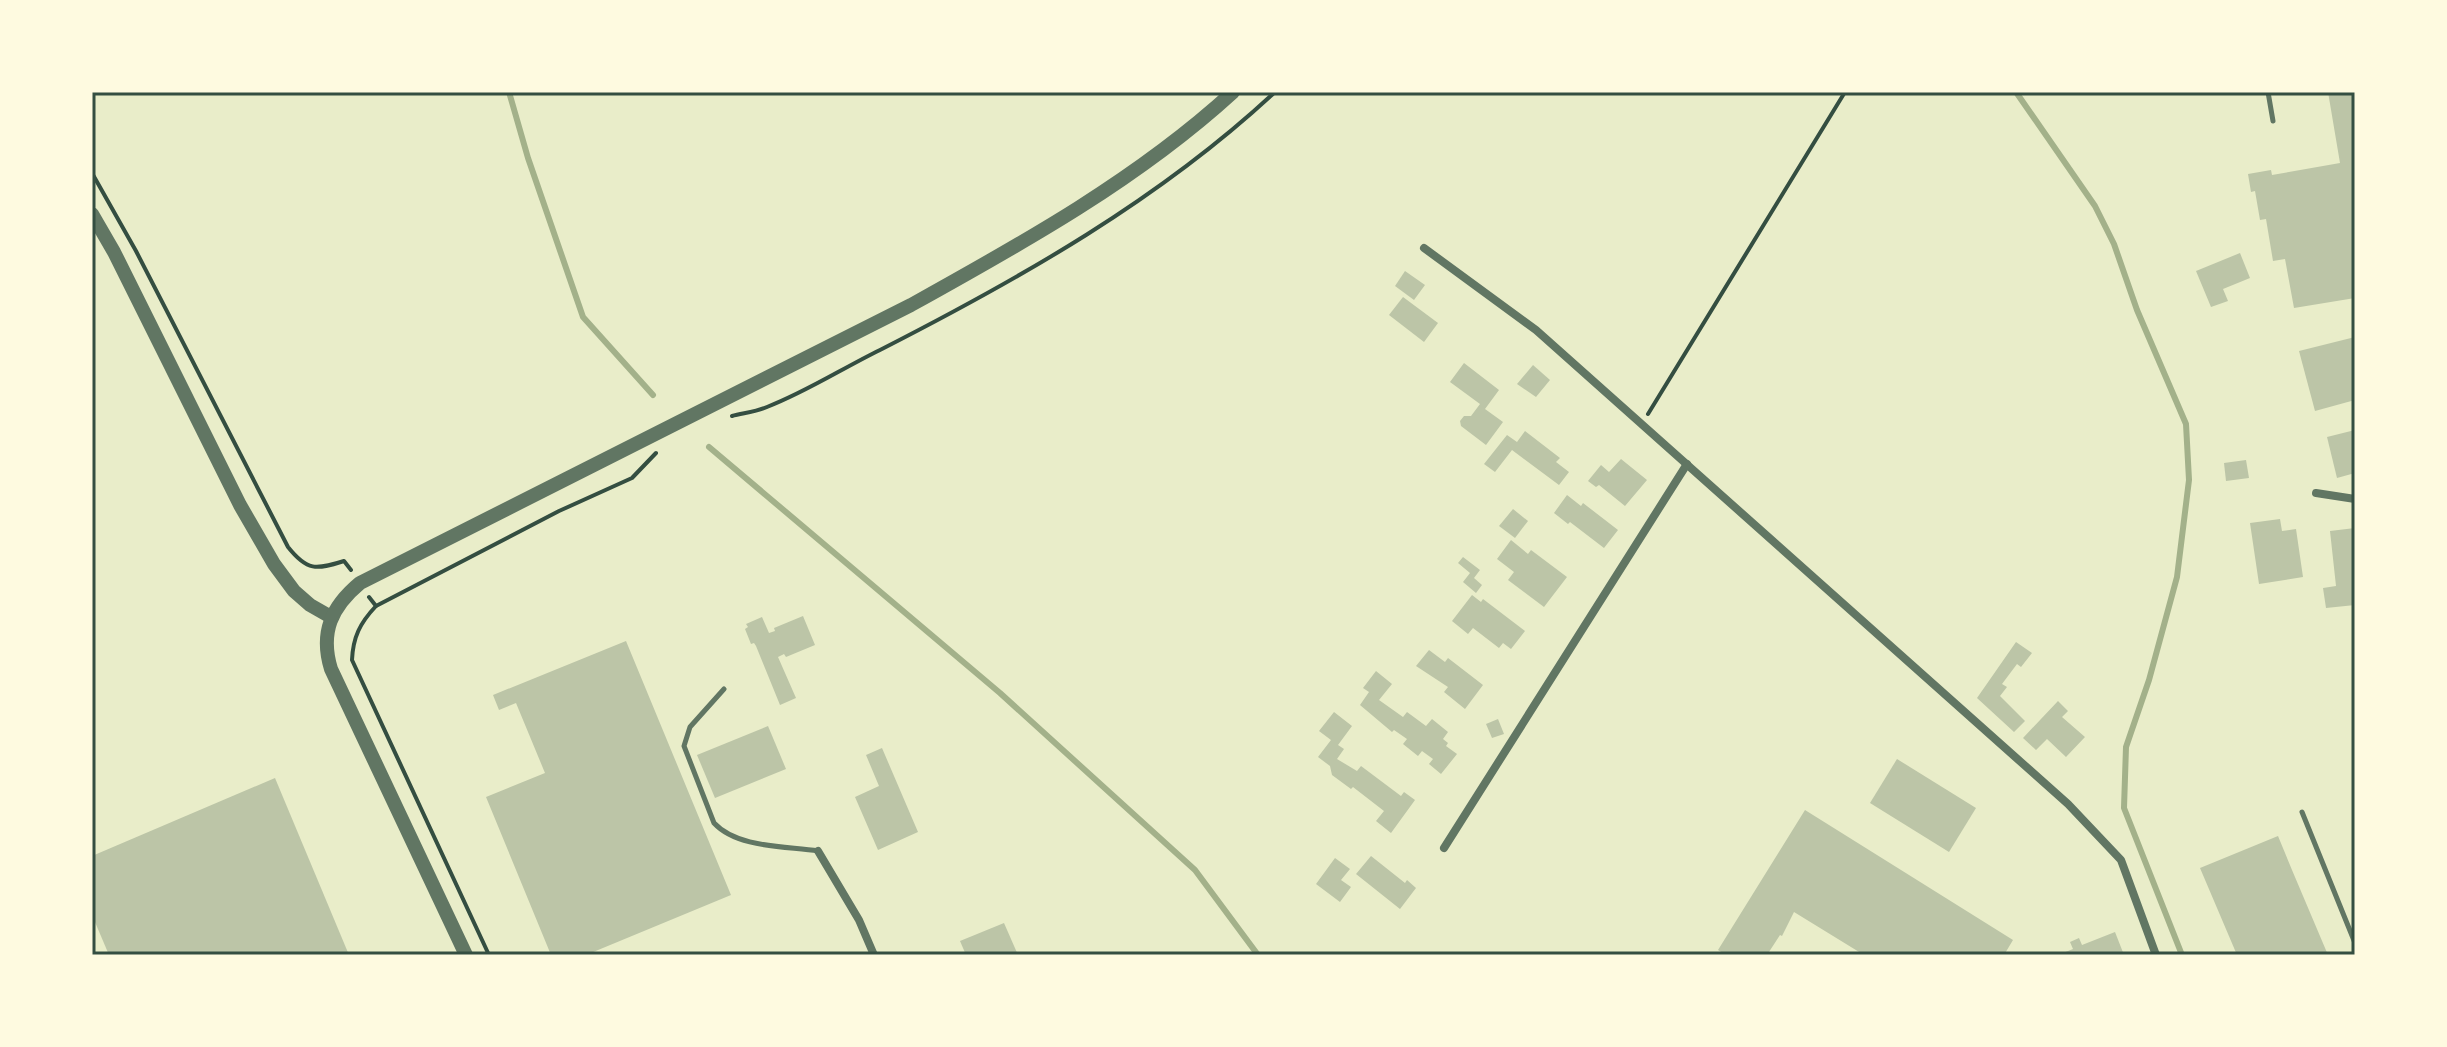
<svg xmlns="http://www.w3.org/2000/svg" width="2447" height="1047" viewBox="0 0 2447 1047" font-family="'Space Grotesk',sans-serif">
  <rect width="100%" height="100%" fill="#e9edc9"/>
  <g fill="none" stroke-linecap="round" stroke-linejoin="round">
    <!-- stream -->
    <g stroke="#a3b18a" stroke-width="6">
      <path d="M509,92l19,66 55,159 70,78"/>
      <path d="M2016,92l79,114 19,38 23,66 49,114 3,56 -12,97 -28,103 -23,67 -2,61 58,147"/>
      <path d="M709,447l291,246 195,177 63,85"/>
    </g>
  </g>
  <!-- building -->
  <g fill="#bcc5a7">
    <path d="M2328,92h27v206l-61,10 -9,-49 -12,2 -7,-42 -6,1 -5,-29 -4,1 -3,-18 23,-4 1,5 68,-12z"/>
    <path d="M2240,253l10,25 -27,11 5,12 -17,6 -15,-36z"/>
    <path d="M1405,271l20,14 -11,15 -19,-14z"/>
    <path d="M1403,297l35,26 -14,19 -35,-27z"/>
    <path d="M2355,337v63l-40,11 -16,-60z"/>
    <path d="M1464,363l35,27 -14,19 18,13 -17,23 -25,-19 -1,-5 4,-5h7l9,-12 -30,-22z"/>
    <path d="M1533,365l17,15 -14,17 -19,-13z"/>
    <path d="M2355,430v43l-18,5 -10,-41z"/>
    <path d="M1525,431l35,27 -4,4 13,10 -10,13 -47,-35 -17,22 -11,-8 23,-29 10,7z"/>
    <path d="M1621,459l26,21 -22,26 -26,-21 -3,2 -8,-6 13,-16 8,7z"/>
    <path d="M2246,460l3,18 -23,3 -2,-18z"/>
    <path d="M1567,495l14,11 2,-3 35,27 -14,18 -34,-26 -2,2 -14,-11z"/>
    <path d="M1513,509l15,12 -13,17 -16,-12z"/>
    <path d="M2280,519l2,12 14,-2 7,48 -44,7 -9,-61z"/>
    <path d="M2355,528v77l-29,3 -3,-20 13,-2 -6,-55z"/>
    <path d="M1511,540l17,14 3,-4 36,27 -23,30 -36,-27 6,-8 -17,-13z"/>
    <path d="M1463,557l17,13 -6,8 8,7 -6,8 -13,-11 7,-9 -12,-10z"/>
    <path d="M1472,595l9,7 2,-3 42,32 -14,18 -8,-6 -4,5 -26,-20 -5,6 -16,-13z"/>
    <path d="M803,616l12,29 -29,12 -2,-3 -6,3 18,41 -16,7 -24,-59 -2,-3 -3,1 -6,-15 3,-2 -2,-3 16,-7 7,16 6,-2 -1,-3z"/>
    <path d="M626,641l105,254 -145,60h-35l-65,-158 59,-24 -29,-70 -17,7 -6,-15z"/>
    <path d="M2016,642l16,11 -11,14 -4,-3 -15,20 5,3 -7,9 25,25 -11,11 -37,-34z"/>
    <path d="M1429,650l16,12 3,-4 35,27 -18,24 -21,-17 4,-5 -32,-21z"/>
    <path d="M1376,671l16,13 -13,16 24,17 4,-5 19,14 6,-7 16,13 -5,7 5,4 -2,3 11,8 -16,20 -12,-10 4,-5 -11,-8 -4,5 -15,-12 4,-5 -13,-9 -2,2 -32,-27 9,-13 -6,-4z"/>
    <path d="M2058,701l10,10 -6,6 23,20 -19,20 -19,-18 -11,11 -13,-12z"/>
    <path d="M1334,712l18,14 -14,19 6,4 -7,10 20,12 4,-5 40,30 3,-4 11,8 -24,33 -15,-12 8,-10 -31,-24 -2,2 -19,-14 -2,-9 -12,-9 13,-17 -12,-9z"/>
    <path d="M1498,719l6,15 -12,4 -6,-14z"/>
    <path d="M768,726l18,43 -71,29 -18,-43z"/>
    <path d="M882,748l36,84 -40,18 -23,-53 24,-11 -13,-31z"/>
    <path d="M1897,759l79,49 -27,44 -79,-49z"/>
    <path d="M275,778l74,177h-240l-17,-40v-59z"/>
    <path d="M1805,810l208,130 -9,15h-140l-70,-43 -12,24 -2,-1 -13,20h-41l-8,-5z"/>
    <path d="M2278,836l14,34 36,85h-91l-37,-87z"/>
    <path d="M1371,856l34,27 2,-3 9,8 -16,21 -44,-35z"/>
    <path d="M1335,858l15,11 -9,11 10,7 -11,15 -24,-18z"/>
    <path d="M1004,923l14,32h-52l-6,-14z"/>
    <path d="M2115,932l9,23h-66l15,-6 -3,-7 9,-4 3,7z"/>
  </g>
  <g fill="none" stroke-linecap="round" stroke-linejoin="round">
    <!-- path -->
    <g stroke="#344e41" stroke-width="4">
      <path d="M92,173l44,78 152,296c19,24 28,23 56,14l7,9"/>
      <path d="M1648,414l197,-322"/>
      <path d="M732,416c11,-3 24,-4 35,-9 39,-15 76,-39 113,-57 141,-72 279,-150 395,-258"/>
      <path d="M369,597l7,9c-16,17 -23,31 -24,54l137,295"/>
      <path d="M376,606l183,-95 73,-33 24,-25"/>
    </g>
    <!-- service -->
    <g stroke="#617663" stroke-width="5">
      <path d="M2268,92l5,29"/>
      <path d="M724,689l-34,38 -6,19 30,77c23,25 71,23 104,28"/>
      <path d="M2302,812l53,131"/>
    </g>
    <!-- minor -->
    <g stroke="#617663" stroke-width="8">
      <path d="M1424,248l112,82 532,474 53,56 35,95"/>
      <path d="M2316,493l39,6"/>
      <path d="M1444,848l243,-384"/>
      <path d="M818,851l41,69 15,35"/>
    </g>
    <!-- tertiary -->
    <g stroke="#617663" stroke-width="14">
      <path d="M92,214l22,38 126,253 34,59 20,27 16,14 21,12"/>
      <path d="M466,955l-135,-286c-11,-36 0,-62 29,-86l551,-278c112,-62 227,-126 322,-213"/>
    </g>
  </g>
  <!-- border -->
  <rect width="2447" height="1047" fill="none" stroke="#fefae0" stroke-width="188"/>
  <rect x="94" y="94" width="2259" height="859" fill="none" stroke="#344e41" stroke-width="3"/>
</svg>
